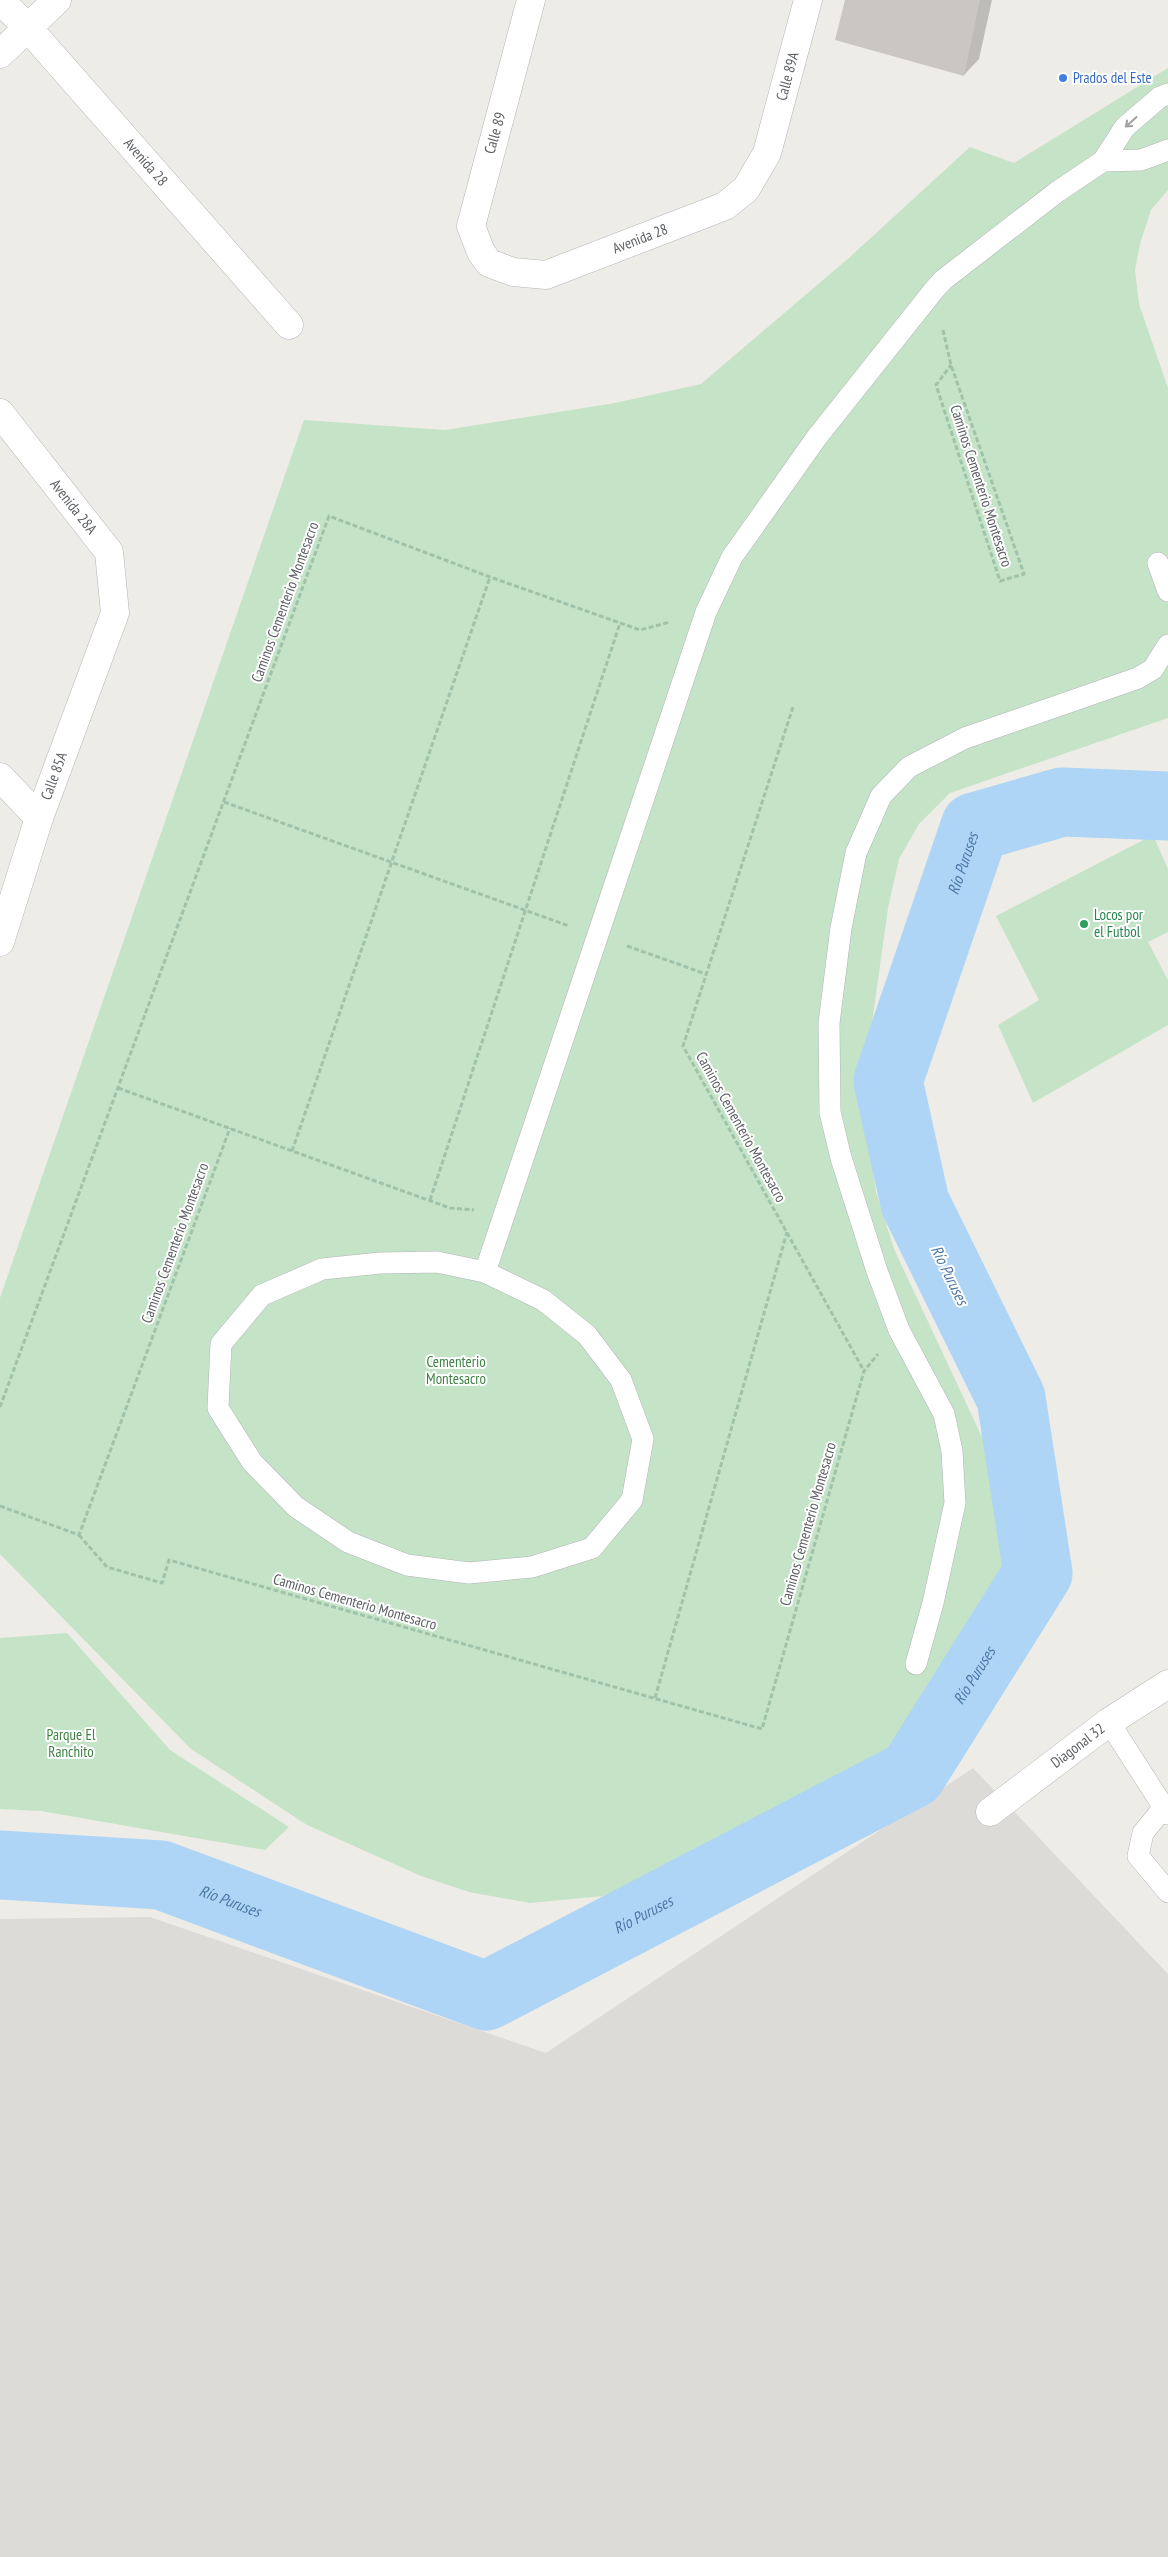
<svg xmlns="http://www.w3.org/2000/svg" width="1168" height="2557" viewBox="0 0 1168 2557" font-family="'PT Sans Narrow',sans-serif">
  <rect width="100%" height="100%" fill="#eeece6"/>
  <!-- industrial -->
  <path fill="#dddbd8" d="M973,1768l195,206v583h-1168v-638l150,-2 396,136z"/>
  <!-- green -->
  <g fill="#c5e3c6">
    <path d="M1168,68v122l-17,20 -11,34 -5,26 4,34 29,84v330l-218,75 -31,31 -20,35 -11,49 -17,122 -3,55 1,55 7,52 18,57 102,218 14,73 -16,67 -33,64 -63,77 -140,85 -73,32 -82,31 -73,7 -61,-11 -48,-16 -114,-51 -116,-76 -191,-195v-256l304,-878 141,10 170,-27 86,-19 149,-127 120,-110 44,16z"/>
    <path d="M1153,835l15,34v63l-20,10 20,38v45l-135,78 -35,-78 41,-25 -43,-84z"/>
    <path d="M67,1633l103,117 119,77 -24,23 -224,-39 -41,-2v-171z"/>
  </g>
  <!-- shadow -->
  <path fill="#0003" d="M847,0h145l-13,59 -15,16z"/>
  <g fill="none" stroke-linecap="round" stroke-linejoin="round">
    <!-- river -->
    <path stroke="#aed5f6" stroke-width="69" id="s1" d="M0,1865l161,10 325,121 426,-222 126,-201 -27,-175 -96,-195 -27,-122 87,-254 87,-25 106,4"/>
  </g>
  <!-- building -->
  <path fill="#cac7c2" d="M845,0h135l-16,76 -129,-36z"/>
  <g fill="none" stroke-linecap="round" stroke-linejoin="round">
    <!-- lane casing -->
    <g stroke="#b3b5b9" stroke-width="22">
      <g id="lane">
        <path d="M1103,161l38,-1 27,-10"/>
        <path d="M1158,563l10,28"/>
        <path d="M437,1262l48,10 58,28 44,35 34,45 22,59 -11,61 -40,48 -60,19 -63,6 -62,-8 -59,-23 -52,-35 -44,-45 -34,-54 3,-64 41,-49 60,-26 58,-6z"/>
        <path d="M485,1272l221,-660 26,-55 85,-120 117,-147 9,-10 114,-88 46,-31 22,-34 35,-30 8,-3"/>
        <path d="M916,1664l17,-61 22,-100 -3,-52 -8,-37 -45,-84 -22,-59 -36,-113 -11,-46 -1,-89 12,-95 15,-75 25,-57 28,-29 56,-29 173,-60 15,-9 15,-24"/>
        <path d="M1109,1722l59,92"/>
        <path d="M1164,1807l-21,26 -5,23 30,36"/>
      </g>
    </g>
    <!-- street casing -->
    <g stroke="#b3b5b9" stroke-width="29">
      <g id="street">
        <path id="s2" d="M0,0l28,28 261,297"/>
        <path id="s3" d="M531,0l-60,226 10,26 8,11 24,9 33,3 179,-69 21,-17 21,-36 41,-153"/>
        <path d="M0,54l57,-54"/>
        <path id="s4" d="M0,413l109,139 6,61 -76,205 -39,124"/>
        <path d="M0,777l39,41"/>
        <path id="s5" d="M990,1812l119,-90 59,-38"/>
      </g>
    </g>
    <!-- path -->
    <g stroke="#9fc3aa" stroke-width="3" stroke-dasharray="5 2.5" stroke-linecap="butt">
      <path d="M943,330l8,35 73,209 -24,7 -64,-196 15,-20"/>
      <path d="M793,707l-110,339 181,325"/>
      <path d="M224,802l345,124"/>
      <path d="M627,946l79,28"/>
      <path d="M118,1088l332,120 24,2"/>
      <path d="M292,1151l198,-574"/>
      <path d="M430,1200l190,-577"/>
      <path d="M0,1407l329,-891 161,61 150,53 30,-8"/>
      <path d="M0,1506l79,29 151,-407"/>
      <path d="M79,1535l28,32 55,16 7,-23 593,169 102,-358 14,-17"/>
      <path d="M655,1698l132,-466"/>
    </g>
    <!-- lane -->
    <use href="#lane" stroke="#fff" stroke-width="21"/>
    <!-- street -->
    <use href="#street" stroke="#fff" stroke-width="28"/>
  </g>
  <!-- one-way arrows -->
  <defs><path id="oneway-shaft" d="M-6 0H5M1.5-3L5.5 0L1.5 3" fill="none" stroke-width="1.6" stroke-linecap="round" stroke-linejoin="round" transform="scale(1.25)"/></defs>
  <use stroke="#9ea0a2" href="#oneway-shaft" transform="translate(1131 122) rotate(138)"/>
  <!-- markers -->
  <circle fill="#3f7fe0" stroke="#fff" stroke-width="2" cx="1063" cy="78" r="5"/>
  <circle fill="#2e9e5b" stroke="#fff" stroke-width="2" cx="1084" cy="924" r="5"/>
  <g text-anchor="middle" stroke-width="4" stroke-linejoin="round" paint-order="stroke">
    <!-- street labels -->
    <g font-size="15" fill="#5d6064" stroke="#fff">
      <text dy="5" stroke="none"><textPath href="#s3" startOffset="674">Calle 89A</textPath></text>
      <text transform="translate(495 133) rotate(-74)" y="5">Calle 89</text>
      <text dy="5" stroke="none"><textPath href="#s2" startOffset="218">Avenida 28</textPath></text>
      <text dy="5" stroke="none"><textPath href="#s3" startOffset="435">Avenida 28</textPath></text>
      <text transform="translate(981 486) rotate(72)" y="5">Caminos Cementerio Montesacro</text>
      <text dy="5" stroke="none"><textPath href="#s4" startOffset="119">Avenida 28A</textPath></text>
      <text transform="translate(285 602) rotate(-70)" y="5">Caminos Cementerio Montesacro</text>
      <text transform="translate(54 776) rotate(-70)" y="5">Calle 85A</text>
      <text transform="translate(741 1127) rotate(61)" y="5">Caminos Cementerio Montesacro</text>
      <text transform="translate(175 1243) rotate(-70)" y="5">Caminos Cementerio Montesacro</text>
      <text transform="translate(808 1524) rotate(-74)" y="5">Caminos Cementerio Montesacro</text>
      <text transform="translate(355 1602) rotate(16)" y="5">Caminos Cementerio Montesacro</text>
      <text dy="5" stroke="none"><textPath href="#s5" startOffset="110">Diagonal 32</textPath></text>
    </g>
    <!-- shop labels -->
    <g font-size="15" fill="#366cbe" stroke="#fff" text-anchor="start">
      <text x="1073" y="83">Prados del Este</text>
    </g>
    <!-- leisure labels -->
    <g font-size="15" fill="#27864d" stroke="#fff" text-anchor="start">
      <text x="1094" y="920">Locos por<tspan x="1094" dy="17">el Futbol</tspan></text>
    </g>
    <!-- park labels -->
    <g font-size="15" fill="#3f8244" stroke="#fff">
      <text x="456" y="1367">Cementerio<tspan x="456" dy="17">Montesacro</tspan></text>
      <text x="71" y="1740">Parque El<tspan x="71" dy="17">Ranchito</tspan></text>
    </g>
    <!-- water labels -->
    <g font-size="16" font-style="italic" fill="#4c77a6" stroke="#fff">
      <text dy="6" stroke="none"><textPath href="#s1" startOffset="1975">Río Puruses</textPath></text>
      <text transform="translate(950 1275) rotate(64)" y="6">Río Puruses</text>
      <text dy="6" stroke="none"><textPath href="#s1" startOffset="1105">Río Puruses</textPath></text>
      <text dy="6" stroke="none"><textPath href="#s1" startOffset="235">Río Puruses</textPath></text>
      <text dy="6" stroke="none"><textPath href="#s1" startOffset="685">Río Puruses</textPath></text>
    </g>
  </g>
</svg>
